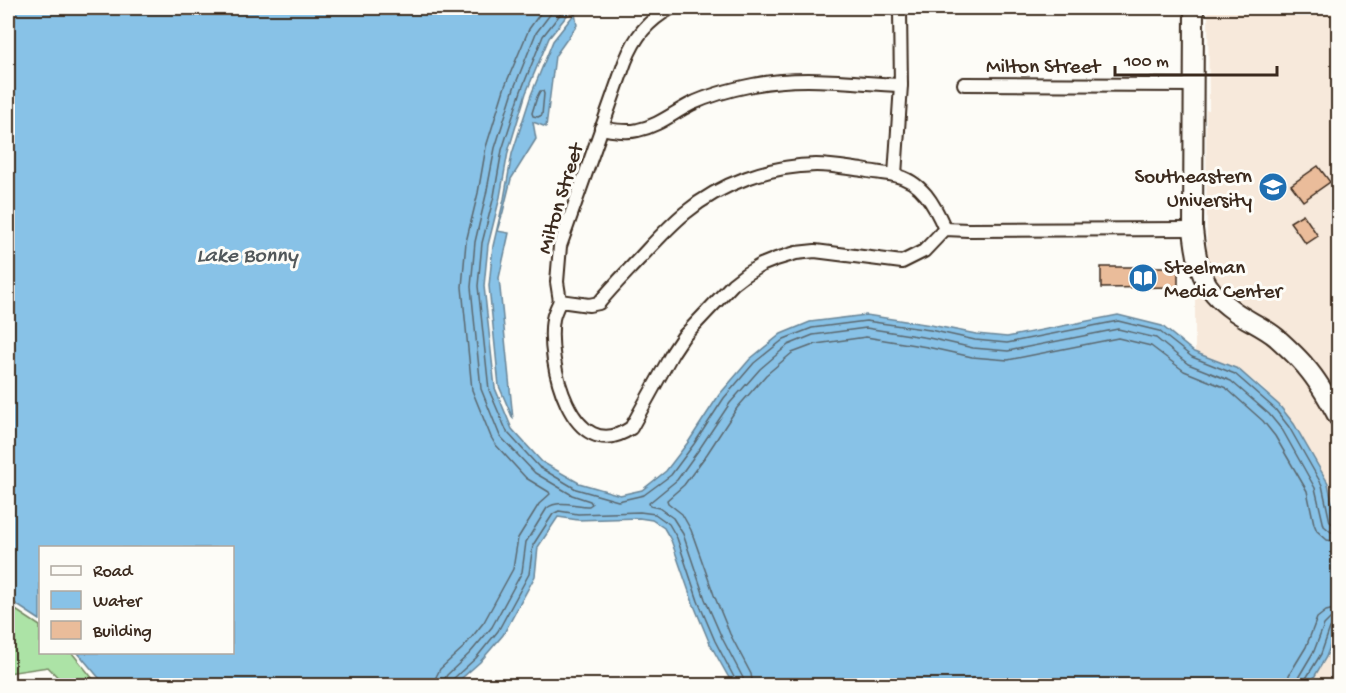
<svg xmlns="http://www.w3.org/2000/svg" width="1346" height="693" viewBox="0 0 1346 693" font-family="'Gochi Hand',sans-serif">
  <rect width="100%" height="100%" fill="#fdfcf7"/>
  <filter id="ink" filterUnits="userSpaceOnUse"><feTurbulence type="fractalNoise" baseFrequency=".0167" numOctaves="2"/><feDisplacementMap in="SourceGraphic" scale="12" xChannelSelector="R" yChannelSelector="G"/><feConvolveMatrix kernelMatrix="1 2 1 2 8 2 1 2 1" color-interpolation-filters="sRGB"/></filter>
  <g filter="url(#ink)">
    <!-- built -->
    <g fill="#f7e9db">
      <path d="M1208,8h130v502l-10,-27 -34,-59 -15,-19 -18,-18 -23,-18 -43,-17v-71l12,-18 -1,-153h3z"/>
      <path d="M1338,624v61l-29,1 17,-29z"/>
    </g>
    <!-- green -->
    <path fill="#ace3a6" stroke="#748662" stroke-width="1.5" d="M8,605l32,21v26l32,1 26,32h-33l-17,-18 -40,6z"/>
    <!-- water -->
    <g fill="#88c2e7" stroke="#698597" stroke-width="1.5">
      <path d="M8,8h565l-24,30 -23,55 -18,59 -8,45 -12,48 -4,41 11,102 17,41 30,33 37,21 41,12 22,-5 24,-19 23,-30 30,-46 31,-36 31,-25 29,-12 56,-7 65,10 45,9 31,3 111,-22 44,11 32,26 44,17 41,36 15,19 34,59 8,39 2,3v99l-12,33 -17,29 -576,-1 -23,-41 -17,-41 -22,-63 -7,-12 -12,-8 -13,-2 -61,2 -20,-3 -20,30 -3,29 -32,59 -23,27 -26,23h-349l-27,-32 154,-1v-104h-192v72l-32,-21z"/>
      <path d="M575,13l2,12 -22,31 -9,71 -13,-5 3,17 -25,40 -8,33 -6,19 12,2 -10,45 14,141 -14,-33 -10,-100 4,-40 11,-47 8,-45 19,-59 22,-54z"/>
    </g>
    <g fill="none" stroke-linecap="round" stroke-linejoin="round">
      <!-- shore -->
      <g stroke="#5a676e" stroke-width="1.5">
        <path d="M565,8l-22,28 -22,55 -19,59 -8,46 -12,47 -4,43 11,104 18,42 32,35 37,22 42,12 26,-6 27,-20 23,-31 30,-46 30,-35 30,-24 28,-11 54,-7 64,9 45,10 32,3 111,-22 41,10 33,26 43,17 40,35 14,18 33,58 8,37 4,3 4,1"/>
        <path d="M540,91h3l1,3 -2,21 -4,2 -5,-1 -1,-3 5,-16z"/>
        <path d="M435,686l1,-9 4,-8 24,-22 20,-25 29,-53 5,-31 21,-34 11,-10 -1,-2 -23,-14 -31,-34 -4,-7 -19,-47 -10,-103 4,-45 12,-49 8,-46 19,-61 24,-57 15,-21"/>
        <path d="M444,686v-6l3,-5 23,-22 22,-26 30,-55 4,-30 21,-34c12,-9 28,-2 42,-2l3,-2 -2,-3 -18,-6 -37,-22 -35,-37 -19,-47 -10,-102 4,-45 11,-47 9,-47 19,-60 22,-55 19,-25"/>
        <path d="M451,686l2,-7 23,-21 22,-27 31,-57 4,-29 20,-31 6,-3 19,3 62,-2 15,2 14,10 8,14 21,63 17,40 21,40 1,5"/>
        <path d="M744,686l-1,-8 -21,-40 -17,-39 -22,-65 -10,-16 -14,-10 -9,-2 -1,-3 28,-23 23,-32 30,-45 30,-34 28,-24 25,-10 53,-7 63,10 44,10 35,3 110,-22 38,9 32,26 43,17 38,33 14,17 32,57 9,38 7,6 7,1"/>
        <path d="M753,686l-2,-12 -21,-40 -16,-39 -23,-65 -9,-16 -14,-11 -1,-3 17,-15 23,-31 30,-46 29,-33 26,-22 24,-9 50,-7 61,10 45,10 36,3 110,-22 33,8 33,25 42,17 37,33 12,15 32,55 7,33 3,7 10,9 11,2"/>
        <path d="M1288,686l1,-11 17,-28 11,-29 9,-7 12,-3"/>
        <path d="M1297,686l1,-8 16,-27 10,-26 6,-6 8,-2"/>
        <path d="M1304,686l1,-6 16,-26 9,-26 4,-3h4"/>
      </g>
    </g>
    <!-- building -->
    <g fill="#eabc9a" stroke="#3b2a1e" stroke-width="1.5">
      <path d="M1318,166l12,16 -27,19 -12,-16z"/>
      <path d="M1303,214l15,22 -12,8 -16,-22z"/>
      <path d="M1101,267h77v20l-77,1z"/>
    </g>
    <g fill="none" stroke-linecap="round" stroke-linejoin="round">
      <!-- street casing -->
      <g stroke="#3b2a1e" stroke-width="16">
        <g id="street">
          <path d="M964,84l230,1"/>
          <path d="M601,128c12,2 25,5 37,2 20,-4 35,-17 53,-26 19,-9 42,-15 62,-19 51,-10 97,-2 148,0"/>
          <path d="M895,175l6,-90 -1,-73 -3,-4"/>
          <path d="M560,301c-3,6 -6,12 -7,18 -7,41 18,149 78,109l42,-76 10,-15 50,-53 13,-10 15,-9 15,-6 20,-6 19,-2 87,11 22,-11 21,-22 23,1 225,-1"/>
          <path d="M560,301l29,4 10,-2c13,-16 27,-30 40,-44 15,-16 29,-32 46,-46 36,-30 84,-47 131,-48 16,0 31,3 46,5 10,2 21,3 32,5 28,6 40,29 51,54"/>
          <path d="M560,301l-3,-19 3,-36 65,-184c10,-25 22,-41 46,-54"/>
        </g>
      </g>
      <!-- secondary casing -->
      <g stroke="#3b2a1e" stroke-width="22">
        <path id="secondary" d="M1194,8l-1,221c4,38 8,59 41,82 14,10 30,16 43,27 10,9 21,19 29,29 13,15 23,33 32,50"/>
      </g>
      <!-- street -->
      <use href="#street" stroke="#fdfcf7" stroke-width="12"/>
      <!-- secondary -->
      <use href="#secondary" stroke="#fdfcf7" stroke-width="18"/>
    </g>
  </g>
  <!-- icons -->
  <defs>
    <g id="university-disc" transform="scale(1.5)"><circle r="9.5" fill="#1f6fb2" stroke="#fdfcf7"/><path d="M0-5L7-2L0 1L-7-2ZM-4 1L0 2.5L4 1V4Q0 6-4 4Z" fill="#fff"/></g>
    <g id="library-disc" transform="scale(1.5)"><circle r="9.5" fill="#1f6fb2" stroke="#fdfcf7"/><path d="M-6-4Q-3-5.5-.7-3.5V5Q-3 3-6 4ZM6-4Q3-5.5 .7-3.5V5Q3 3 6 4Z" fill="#fff"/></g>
  </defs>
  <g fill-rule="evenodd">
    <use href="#university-disc" x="1273" y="187"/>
    <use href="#library-disc" x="1143" y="278"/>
  </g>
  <g text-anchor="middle" stroke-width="6" stroke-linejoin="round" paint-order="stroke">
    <!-- street labels -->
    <g font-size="21" fill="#3b2a1e" stroke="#fdfcf7">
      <text x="1043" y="72">Milton Street</text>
      <text transform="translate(559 198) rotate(-73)" y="7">Milton Street</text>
    </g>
    <!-- poi labels -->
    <g font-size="21" fill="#3b2a1e" stroke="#fdfcf7" text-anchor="end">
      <text x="1252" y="182">Southeastern<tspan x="1252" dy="24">University</tspan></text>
      <text x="1164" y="273" text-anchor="start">Steelman<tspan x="1164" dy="24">Media Center</tspan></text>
    </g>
    <!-- water labels -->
    <g font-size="22" font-style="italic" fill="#52585a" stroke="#fdfcf7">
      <text x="247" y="261">Lake Bonny</text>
    </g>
  </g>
  <!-- margin -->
  <rect width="1346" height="693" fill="none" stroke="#fdfcf7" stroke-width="30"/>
  <rect x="15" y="15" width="1316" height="663" fill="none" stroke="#3b2a1e" stroke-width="2" filter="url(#ink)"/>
  <!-- legend -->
  <rect x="39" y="546" width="195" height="108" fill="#fdfcf7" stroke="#afa8a0" stroke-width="1.5"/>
  <rect x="51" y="566" width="30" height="9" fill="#fdfcf7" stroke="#afa8a0" stroke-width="1.5"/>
  <text x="93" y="576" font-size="18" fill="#3b2a1e">Road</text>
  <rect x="51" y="591" width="30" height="18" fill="#88c2e7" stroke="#afa8a0" stroke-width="1.5"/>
  <text x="93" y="606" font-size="18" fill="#3b2a1e">Water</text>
  <rect x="51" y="621" width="30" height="18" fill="#eabc9a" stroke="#afa8a0" stroke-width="1.5"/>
  <text x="93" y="636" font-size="18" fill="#3b2a1e">Building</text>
  <!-- scale -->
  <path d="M1115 66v9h162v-9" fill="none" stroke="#3b2a1e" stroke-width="3"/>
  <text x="1124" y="66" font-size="18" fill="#3b2a1e" stroke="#fdfcf7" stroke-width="4.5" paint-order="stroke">100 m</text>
</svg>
